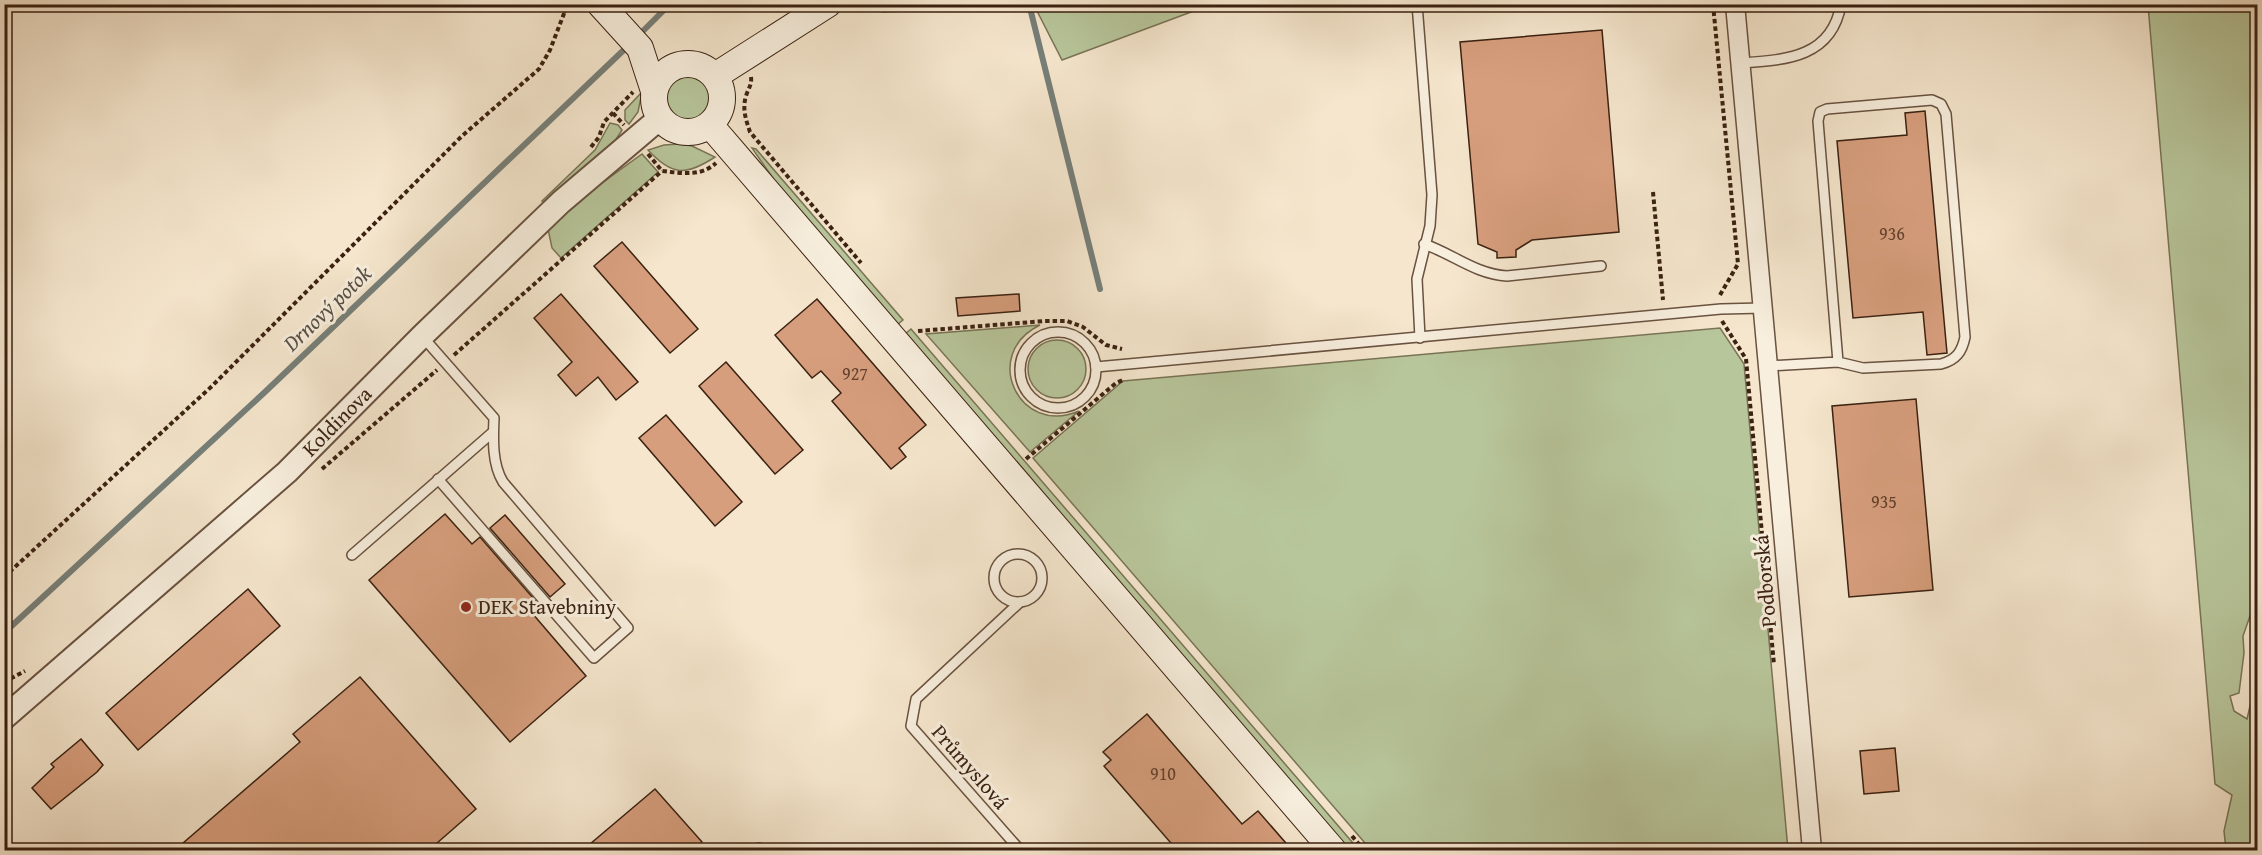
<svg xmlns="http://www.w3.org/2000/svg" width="2262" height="855" viewBox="0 0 2262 855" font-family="'Gentium Book Plus',serif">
  <rect width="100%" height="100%" fill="#f5e6cd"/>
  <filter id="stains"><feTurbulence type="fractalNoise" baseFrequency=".00333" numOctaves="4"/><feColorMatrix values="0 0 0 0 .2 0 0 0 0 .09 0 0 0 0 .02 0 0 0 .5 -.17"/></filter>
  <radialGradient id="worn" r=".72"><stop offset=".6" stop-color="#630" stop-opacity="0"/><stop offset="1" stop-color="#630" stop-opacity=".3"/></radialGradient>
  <!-- green -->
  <g fill="#b8c69b" stroke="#797456" stroke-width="1.5">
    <path d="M880,5v-1l138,1 -8,2 -128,5z"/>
    <path d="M1034,5h176l-148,55z"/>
    <path d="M2148,5h109l1,605 -7,3 -8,23 1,17 -5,40 -9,3 4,15 13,8 10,-43v174h-31l-2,-19 8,-36 -17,-11z"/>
    <circle cx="689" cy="99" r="23"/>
    <path d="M642,92l-4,20 -9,12 -4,-4v-10z"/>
    <path d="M610,123l8,2 4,5 -7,11 -71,62 -2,-2 53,-51z"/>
    <path d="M679,144l13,2 23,11c-29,19 -43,19 -67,-7l16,-5z"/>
    <path d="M752,148l4,1 147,171 -6,5 -120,-141z"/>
    <path d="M642,154l16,18 -97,86 -9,-10 -4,-19 14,-17z"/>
    <path d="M1040,325c-60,29 -21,112 39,86l-49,41 -104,-118z"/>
    <path d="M1720,328l24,36 44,486h-417l-338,-392 90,-77z"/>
    <path d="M911,329l448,521h-10l-444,-516z"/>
    <circle cx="1057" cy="369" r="29"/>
  </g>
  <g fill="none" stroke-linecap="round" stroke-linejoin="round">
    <!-- stream -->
    <g stroke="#767f79" stroke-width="6">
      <path d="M1029,4l71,285"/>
      <path d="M638,36l32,-32"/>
      <path d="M4,633l262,-242 363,-346"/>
    </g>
  </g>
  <!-- building -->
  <g fill="#d79e7d" stroke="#3a2111" stroke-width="1.5">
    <path d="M1602,30l17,202 -87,8 -16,10v7l-19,1v-6l-19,-8 -18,-202z"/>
    <path d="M1925,111l22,242 -20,2 -4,-43 -70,6 -16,-177 70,-6 -2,-22z"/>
    <path d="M622,242l76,87 -28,24 -76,-87z"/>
    <path d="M561,294l77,88 -22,18 -18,-23 -22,19 -18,-21 14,-13 -38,-44z"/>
    <path d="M1019,294l1,17 -62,5 -2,-18z"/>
    <path d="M817,299l109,126 -27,23 7,9 -15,12 -59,-68 9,-8 -20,-22 -9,7 -37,-43z"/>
    <path d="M726,362l77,88 -28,24 -76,-88z"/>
    <path d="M1916,399l17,191 -84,7 -17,-191z"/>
    <path d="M666,415l76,87 -27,24 -76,-88z"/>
    <path d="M445,514l27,30 8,-7 60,69 -8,7 54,63 -76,66 -141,-162z"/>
    <path d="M505,515l60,69 -15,13 -60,-69z"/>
    <path d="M248,589l32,37 -142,124 -32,-37z"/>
    <path d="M360,677l116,132 -47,41h-254l125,-108 -7,-8z"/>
    <path d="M1147,714l95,110 16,-13 34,39h-115l-73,-84 7,-6 -8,-8z"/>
    <path d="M81,739l22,26 -6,7 -46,37 -19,-21 22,-21 -3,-3z"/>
    <path d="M1895,748l4,43 -35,3 -4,-43z"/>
    <path d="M655,789l47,53 -9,8h-110z"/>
  </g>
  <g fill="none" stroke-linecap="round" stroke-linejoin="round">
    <!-- service casing -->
    <g stroke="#695240" stroke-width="12">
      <g id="service">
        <path d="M1417,4l15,191 -2,31 -13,53 3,59"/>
        <path d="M1741,63c44,-3 91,-5 100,-59"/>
        <path d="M1424,244c29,10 51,30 83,32l94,-10"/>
        <circle cx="1058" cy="370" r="38"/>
        <path d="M422,336l72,82c-1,21 -2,46 9,64l125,146 -34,30 -156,-179"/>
        <path d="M1768,366l70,-4 25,6 78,-4c15,-4 21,-12 24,-27l-19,-223 -5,-10 -9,-4 -105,9 -7,3 -2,9 20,241"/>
        <path d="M1096,367l625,-58 42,-1"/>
        <circle cx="1018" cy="578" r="24"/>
        <path d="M352,555l141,-123"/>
        <path d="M756,850l3,-2 3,2"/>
        <path d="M1020,850l-109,-124 5,-27 104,-97"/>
      </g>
    </g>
    <!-- minor casing -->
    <g stroke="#695240" stroke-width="21">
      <path id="minor" d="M1735,4l77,846"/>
    </g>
    <!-- tertiary casing -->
    <g stroke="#695240" stroke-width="26">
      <g id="tertiary">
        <path id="s1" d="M4,718l283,-246 135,-136 139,-134 99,-84"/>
      </g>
    </g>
    <!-- secondary casing -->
    <g stroke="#3a2111" stroke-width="28">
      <g id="secondary">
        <path d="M600,4l40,44 14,43"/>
        <circle cx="688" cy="98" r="34"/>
        <path d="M715,76l113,-72"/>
        <path d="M710,125l623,725"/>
      </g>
    </g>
    <!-- path -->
    <g stroke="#3a2111" stroke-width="4" stroke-dasharray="4.5 3" stroke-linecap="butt">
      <path d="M559,4l6,7 6,-7"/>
      <path d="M1713,4l25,260 -18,31"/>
      <path d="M751,77c1,8 -3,12 -5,19 -4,13 0,24 4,36l111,131"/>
      <path d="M613,113l11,12"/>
      <path d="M591,147l8,-10 5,-15 29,-30"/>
      <path d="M648,154l14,17c19,2 39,6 54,-8"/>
      <path d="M1653,192l10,108"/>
      <path d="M1722,321l24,38 28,306"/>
      <path d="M918,331l127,-10h22l16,6 23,18 16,4"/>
      <path d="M454,355l208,-184"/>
      <path d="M1026,459l90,-76 7,-3"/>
      <path d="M322,469l115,-99"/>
      <path d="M4,577l207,-190 251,-251 77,-67 11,-19 15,-39"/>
      <path d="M4,682l21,-11"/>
      <path d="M1352,836l12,14"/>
    </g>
    <!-- service -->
    <use href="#service" stroke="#f8efde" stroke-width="9"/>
    <!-- minor -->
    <use href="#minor" stroke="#f8efde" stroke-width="18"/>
    <!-- tertiary -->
    <use href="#tertiary" stroke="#f8efde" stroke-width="22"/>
    <!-- secondary -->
    <use href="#secondary" stroke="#f8efde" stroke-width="26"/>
  </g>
  <!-- markers -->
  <circle fill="#8f2418" stroke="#f8efde" stroke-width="2" cx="466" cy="607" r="6"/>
  <g text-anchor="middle" stroke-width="6" stroke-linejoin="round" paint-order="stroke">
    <!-- number labels -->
    <g font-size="18" fill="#61402c">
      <text x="1892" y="240">936</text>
      <text x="855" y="380">927</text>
      <text x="1884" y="508">935</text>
      <text x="1163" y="780">910</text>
    </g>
    <!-- street labels -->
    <g font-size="21" fill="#3a2111" stroke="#f8efde">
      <text dy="7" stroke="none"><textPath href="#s1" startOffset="446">Koldinova</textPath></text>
      <text transform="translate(1765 581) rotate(-95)" y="7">Podborská</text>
      <text transform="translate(970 767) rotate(49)" y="7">Průmyslová</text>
    </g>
    <!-- poi labels -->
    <g font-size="21" fill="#3a2111" stroke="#f8efde" text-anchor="start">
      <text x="478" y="614">DEK Stavebniny</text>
    </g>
    <!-- water labels -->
    <g font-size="22" font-style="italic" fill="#585045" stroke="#f8efde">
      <text transform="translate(327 308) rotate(-44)" y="8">Drnový potok</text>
    </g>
  </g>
  <!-- margin -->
  <rect width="2262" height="855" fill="none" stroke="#f5e6cd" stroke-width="24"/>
  <rect x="6" y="6" width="2250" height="843" fill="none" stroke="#3a2111" stroke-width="3"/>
  <rect x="12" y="12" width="2238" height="831" fill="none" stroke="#3a2111" stroke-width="1.5"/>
  <rect width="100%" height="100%" filter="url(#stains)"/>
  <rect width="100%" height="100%" fill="url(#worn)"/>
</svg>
